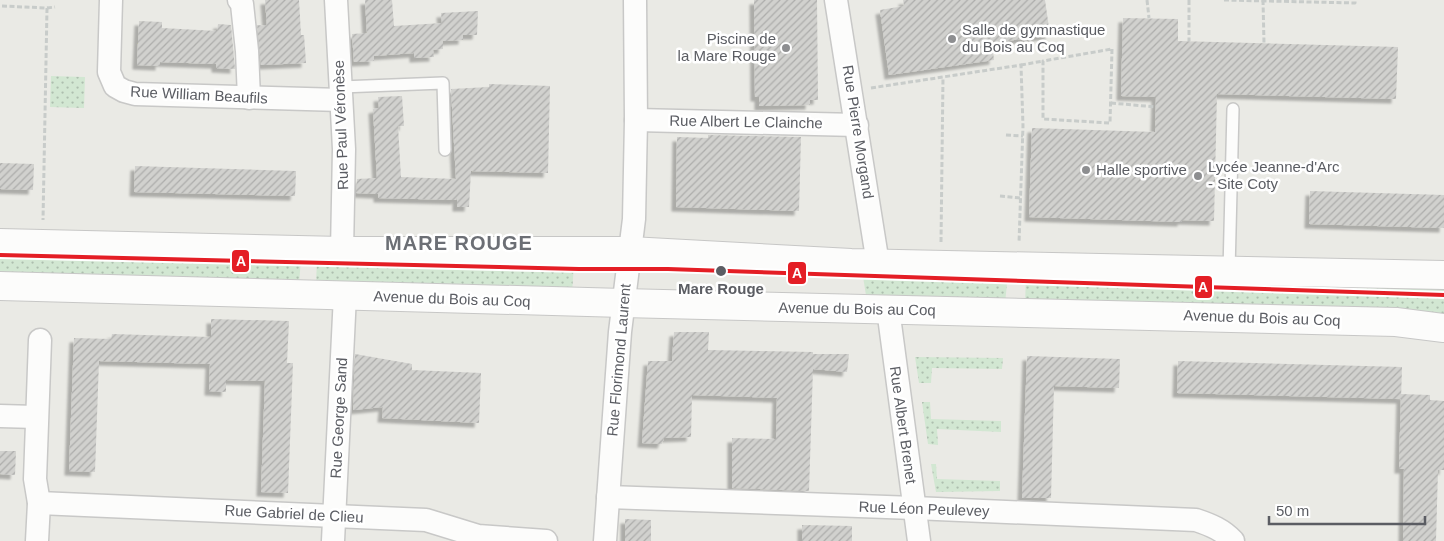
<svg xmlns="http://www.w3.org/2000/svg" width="1444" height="541" viewBox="0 0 1444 541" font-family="Arial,sans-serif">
  <defs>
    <pattern id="grass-dots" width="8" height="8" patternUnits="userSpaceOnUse" patternTransform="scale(1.25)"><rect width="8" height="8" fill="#d2e7d2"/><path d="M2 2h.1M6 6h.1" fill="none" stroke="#adbeae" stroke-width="1.8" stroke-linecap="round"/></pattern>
    <pattern id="building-hatch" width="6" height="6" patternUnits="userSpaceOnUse" patternTransform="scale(1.25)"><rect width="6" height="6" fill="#d1d1ce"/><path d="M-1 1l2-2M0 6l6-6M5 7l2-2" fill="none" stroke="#adadab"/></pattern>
    <filter id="shadow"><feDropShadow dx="-4.5" dy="4.5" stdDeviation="1" flood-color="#0004"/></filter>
  </defs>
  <rect width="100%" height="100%" fill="#eaeae5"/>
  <!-- grass -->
  <g fill="url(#grass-dots)">
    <path d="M51,76l34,1 -1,31 -34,-1z"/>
    <path d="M0,251l301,8 -2,25 -299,-7z"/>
    <path d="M317,259l257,5 -2,29 -256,-8z"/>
    <path d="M862,270l146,3 -3,31 -138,-2z"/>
    <path d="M1026,274l418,13v31l-419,-12z"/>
    <path d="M915,357l88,1 -1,11 -70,-1 -1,15h-12z"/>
    <path d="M922,402h8l1,17 70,2v11l-64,-3 1,16 -10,-1z"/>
    <path d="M931,464h5l1,15 63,2v10l-64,1z"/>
  </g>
  <!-- building -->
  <g fill="url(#building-hatch)" filter="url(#shadow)">
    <path d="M265,0h34l2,35h3l2,28 -45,2 -4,-40 10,1z"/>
    <path d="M365,0h27l2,26 48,-3 -1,-10 37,-2 -1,24h-14v5l-20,1v8l-10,1 1,7 -20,1v-5l-40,3v5l-20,1 -2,-28 15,-1z"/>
    <path d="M754,0h63l1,100h-8v5l-51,1v-9h-4z"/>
    <path d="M903,0h142l5,35 -58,8 2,17 -105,15 -9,-65 24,-4z"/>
    <path d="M1123,18l55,1v22l220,6 -2,52 -179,-5 -3,127 -32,-1v2l-153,-5 3,-89 123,4 1,-35 -35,-1z"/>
    <path d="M139,21l23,1v6l55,3 1,-7 13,1 4,44 -19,-1v-4l-56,-2v4l-23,-1z"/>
    <path d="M489,84l61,2 -2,87 -77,-2 -2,36h-12v-10l-1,3 -78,-2v-4l-22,-1 1,-14 20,-1 -4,-69 6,-1 -1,-11 24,-1 2,30h-6l3,51 55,2 -5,-90 38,-2z"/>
    <path d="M708,135l93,2 -2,74 -123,-4 1,-70 31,1z"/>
    <path d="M0,163l34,1 -1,26 -33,-1z"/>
    <path d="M135,166l161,5 -1,25 -161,-4z"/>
    <path d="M1310,191l134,4v33l-135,-4z"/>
    <path d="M211,319l78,2 -2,42h6l-5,130 -27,-1 4,-111 -39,-1v12l-17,-1 1,-27 -111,-3 -4,111 -26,-1 5,-133 37,1 1,-5 99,3z"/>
    <path d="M674,332h35l-1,18 105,2v2h36l-2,18 -34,-3 -4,122 -77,-3v-50l44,1 1,-41 -85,-3 -1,42 -27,1 -2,6 -20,-1 6,-82h24z"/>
    <path d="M355,354l57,10v6l69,3 -2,50 -97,-5 1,-11 -30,3z"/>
    <path d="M1027,356l93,3 -1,29 -65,-2 -3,112h-29z"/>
    <path d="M1178,361l224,6 -1,32 -224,-6z"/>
    <path d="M1401,394l29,1v5l14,1v69h-6l-2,71h-33l1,-72h-5z"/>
    <path d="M0,451h16l-1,24 -15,-1z"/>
    <path d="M625,519l26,1v21h-26z"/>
    <path d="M802,525l50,1v15h-50z"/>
  </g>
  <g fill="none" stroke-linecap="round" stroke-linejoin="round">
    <!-- service casing -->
    <g stroke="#c8c8c7" stroke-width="14">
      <g id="service">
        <path d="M341,87l102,-4 2,67"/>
        <path d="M1229,271l4,-162"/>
      </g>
    </g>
    <!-- minor casing -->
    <g stroke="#c8c8c7" stroke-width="25">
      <g id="minor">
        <path d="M111,0l-2,72 6,14 9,5 11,3 206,6"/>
        <path d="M239,0l3,4 5,47 2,47"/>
        <path d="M336,0l8,149 -2,102"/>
        <path d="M836,0l42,264"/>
        <path d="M636,120l221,5"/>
        <path d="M888,309l31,232"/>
        <path d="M0,416l36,1"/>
        <path d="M608,497l306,11 282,12c15,5 27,10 37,21"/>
        <path d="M39,503l387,17 52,16 68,5"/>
        <path d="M37,541l2,-38 -4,-24 5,-139"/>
        <path d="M333,541l12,-246"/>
        <path d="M605,541l15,-209 14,-113 2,-99 -1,-120"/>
      </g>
    </g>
    <!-- secondary casing -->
    <g stroke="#c7c7c6" stroke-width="30">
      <g id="secondary">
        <path d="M0,243l342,8h288l221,12 593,12"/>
        <path d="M0,286l623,17 773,19 48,6"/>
      </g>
    </g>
    <!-- path -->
    <g stroke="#c8ccca" stroke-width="3" stroke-dasharray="5 2.5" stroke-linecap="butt">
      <path d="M1147,0l2,18"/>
      <path d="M1189,0v41"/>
      <path d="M1224,0l131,3v-3"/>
      <path d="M1263,0l1,43"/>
      <path d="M2,6l45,2 -4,212"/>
      <path d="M47,8l8,-1"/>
      <path d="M1112,49l-2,74 -67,-4v-58z"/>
      <path d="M1021,65l22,-4"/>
      <path d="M871,88l150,-23 2,61 -4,117"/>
      <path d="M1111,103l45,4"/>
      <path d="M1006,135l17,1"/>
      <path d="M1000,196l20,2"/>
      <path d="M941,242l2,-165"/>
    </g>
    <!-- service -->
    <use href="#service" stroke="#fcfcfb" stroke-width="11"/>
    <!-- minor -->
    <use href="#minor" stroke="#fcfcfb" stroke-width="22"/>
    <!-- secondary -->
    <use href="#secondary" stroke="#fcfcfb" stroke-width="28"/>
    <!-- tram-1 casing -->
    <g stroke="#fff" stroke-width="8">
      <path id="tram-1" d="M0,255l579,14h89l776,26"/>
    </g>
    <!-- tram-1 -->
    <use href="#tram-1" stroke="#e41e25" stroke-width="4"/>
  </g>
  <!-- markers -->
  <g fill="#8d8e90" stroke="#fff" stroke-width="2">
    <circle cx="952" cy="39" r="5"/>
    <circle cx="786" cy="48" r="5"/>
    <circle cx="1086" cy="170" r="5"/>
    <circle cx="1198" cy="176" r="5"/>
  </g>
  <circle fill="#5b5d63" stroke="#fff" stroke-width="2" cx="721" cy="271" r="6"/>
  <g text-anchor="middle" stroke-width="5" stroke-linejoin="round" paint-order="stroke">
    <!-- poi labels -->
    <g font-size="15" fill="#5b5d63" stroke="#fff" text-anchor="start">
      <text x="962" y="35">Salle de gymnastique<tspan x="962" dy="17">du Bois au Coq</tspan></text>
      <text x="776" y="44" text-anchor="end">Piscine de<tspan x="776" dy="17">la Mare Rouge</tspan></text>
      <text x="1208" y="172">Lycée Jeanne-d'Arc<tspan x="1208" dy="17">- Site Coty</tspan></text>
      <text x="1096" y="175">Halle sportive</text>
    </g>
    <!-- street labels -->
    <g font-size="15" fill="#5b5d63" stroke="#fff">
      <text transform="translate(199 95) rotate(3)" y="5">Rue William Beaufils</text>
      <text transform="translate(746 122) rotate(1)" y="5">Rue Albert Le Clainche</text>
      <text transform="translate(341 125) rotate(-92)" y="5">Rue Paul Véronèse</text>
      <text transform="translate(858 132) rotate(81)" y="5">Rue Pierre Morgand</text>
      <text transform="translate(452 299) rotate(2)" y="5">Avenue du Bois au Coq</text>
      <text transform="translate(857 309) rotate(1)" y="5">Avenue du Bois au Coq</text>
      <text transform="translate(1262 318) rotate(2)" y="5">Avenue du Bois au Coq</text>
      <text transform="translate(619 360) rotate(-85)" y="5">Rue Florimond Laurent</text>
      <text transform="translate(339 418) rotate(-87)" y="5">Rue George Sand</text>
      <text transform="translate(903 425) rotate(82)" y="5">Rue Albert Brenet</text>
      <text transform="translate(924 509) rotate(2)" y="5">Rue Léon Peulevey</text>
      <text transform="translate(294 514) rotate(3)" y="5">Rue Gabriel de Clieu</text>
    </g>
    <!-- stop labels -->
    <g font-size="15" font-weight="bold" fill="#5b5d63" stroke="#fff">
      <text x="721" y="294">Mare Rouge</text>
    </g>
    <!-- district labels -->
    <g font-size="20" font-weight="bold" letter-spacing="1" fill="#6c6f75" stroke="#fff">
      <text x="459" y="250">MARE ROUGE</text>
    </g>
  </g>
  <g stroke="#fff" stroke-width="2">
    <rect x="231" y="249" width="19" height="24" rx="5" fill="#e41e25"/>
    <rect x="787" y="261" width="20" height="24" rx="5" fill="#e41e25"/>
    <rect x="1194" y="275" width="19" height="24" rx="5" fill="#e41e25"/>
  </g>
  <g font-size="14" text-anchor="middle" font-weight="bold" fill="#fff">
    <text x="241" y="266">A</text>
    <text x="797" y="278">A</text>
    <text x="1203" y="292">A</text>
  </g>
  <!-- scale -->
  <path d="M1269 516v8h156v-8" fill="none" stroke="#5b5d63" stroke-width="2.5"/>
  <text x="1276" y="516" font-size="15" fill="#5b5d63" stroke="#ffffff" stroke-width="4" paint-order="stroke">50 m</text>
</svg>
